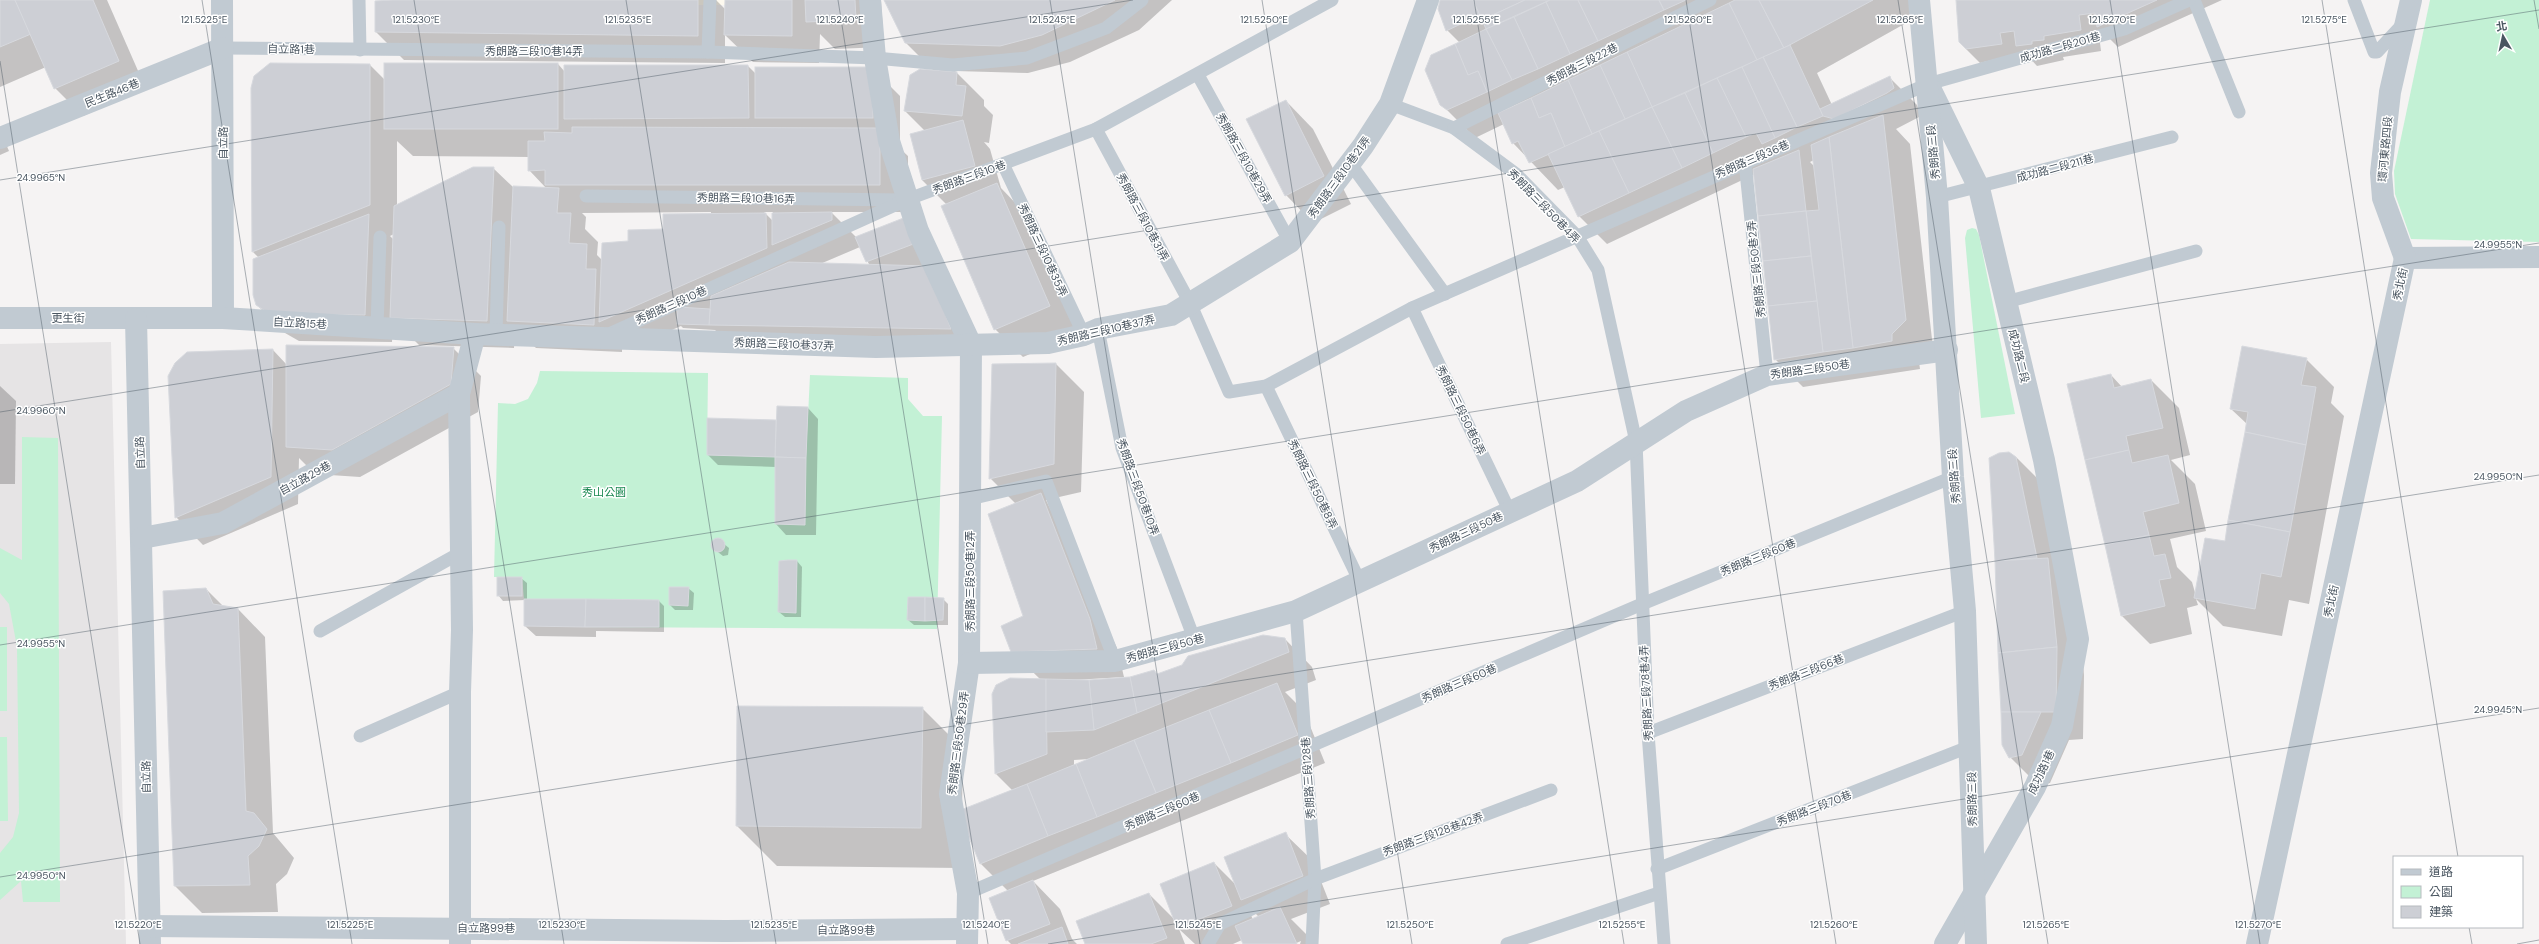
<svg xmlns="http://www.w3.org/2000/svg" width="2539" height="944" viewBox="0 0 2539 944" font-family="'DM Sans','Noto Sans TC',sans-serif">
  <rect width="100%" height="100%" fill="#f5f3f3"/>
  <!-- commercial -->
  <path fill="#fdf9ef" d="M676,0h68l-1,5h-67z"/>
  <!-- education -->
  <path fill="#e6e4e5" d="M111,342l15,602h-126v-600z"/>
  <!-- green -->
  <g fill="#c3f1d5">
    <path d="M2430,0h109v242l-128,-3 -16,-45 -1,-23z"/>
    <path d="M1972,228l4,1 3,6 36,179 -34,4 -16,-180 2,-8z"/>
    <path d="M540,371l168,2 -1,82 99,2 4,-82 98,3v21l15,17h19l-5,213 -352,-2v-28h-61l-2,-22h-28l4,-174 17,1 13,-5 9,-16z"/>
    <path d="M22,437l36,1 2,464h-37l-2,-21 -21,19v-47l13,-16 6,-24 -2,-166 -8,-43 -9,-11v-45l22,12z"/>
    <rect x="0" y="627" width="7" height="84"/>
    <path d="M0,737h7l1,84h-8z"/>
  </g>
  <!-- shadow -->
  <g fill="#0003" fill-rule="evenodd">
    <path d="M0,0h107l39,89 -63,27 -28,-28 -9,-21 -46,20z"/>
    <path d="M393,0h323l10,10v-10h155l3,47 -49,2 -15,-15 -1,29 -66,-1 -28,-27v28l-321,-3 -28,-28z"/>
    <path d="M885,0h287l-33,30 -69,32 -42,11 -73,-2 29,29v6l9,9 -4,28 -5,-1 6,7 11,39 23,24 53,122 -54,23 -28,-28 -48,-124 -25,-25 3,-49 -20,-20 29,-40 -29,-29z"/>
    <path d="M1441,0h471l3,18 -98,55 15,32 57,-28 28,28 4,11 -25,13 14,15 23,204 -14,14 1,7 -117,18 -28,-28 -20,-185 -148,70 -28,-28 -14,-29 -7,3 -45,-47 -9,-19 -29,14 -34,-34 19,-61 -13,-13zM1814,160l1,7 -5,-5z"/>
    <path d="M1957,0h265l-104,47 -12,-12h-7l2,16 -38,6 1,3 -27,6 -13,-14 -44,11 -21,-21z"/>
    <path d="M558,64l7,8 183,-6 8,8 116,-6 28,28v49h-4l12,11v56h-77l25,25 50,-19 72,138 -240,-4 -23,-22 -32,-2 -2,-2 -53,23 -6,-6v9l-86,-4 -21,-20 -1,20 -95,-3 -26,-26 -1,23 -93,-1 -14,-8 -28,-28 2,-47 -6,-6 -1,-164 118,-23 15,15zM397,141l16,15 116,1v13l17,18 -33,-1 -20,-19 -96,38zM711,212v2l-82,28 -26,19 -6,-6 1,-13 -13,-13 1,-12 -4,-4zM764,212h9v9zM394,234v6l-4,-4zM860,247l10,19 -50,-2z"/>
    <path d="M1286,101l27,28 38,75 -38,19 -27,-28z"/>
    <path d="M0,130l9,21 -9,4z"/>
    <path d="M453,348l28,28 -3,36 -118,65 -45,-3 -16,-16 -1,46 -95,41 -27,-28 11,-164 86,-3 14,15z"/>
    <path d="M2306,359l28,28 -3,16 13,13 -35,188 -20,-4 -7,36 -59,-10 -27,-27 2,6 -11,3 5,26 -42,10 -28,-28 -54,-231 43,-10 11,12 29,-7 28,28 11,47 -19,5 24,24 11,47 -36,8 7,28 15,15 4,14 29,-54 22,-118 -16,-15z"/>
    <path d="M1056,364l28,28 -3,100 -35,8 71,148 7,29 -67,4h32l68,-6 128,-36 27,28 4,13 -31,12 19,19 21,52 -292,118 27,28 12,30 5,5h-66l-4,-4 1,-49 -27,-27 -19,-47 -1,51 -184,-2 -40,-40 185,-118 41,41 -1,62 50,-21 -16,-16 -3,-80 48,-14 -29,-28 13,-35 -9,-113 -26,-26zM1090,759l-16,7v-6z"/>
    <path d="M0,386l16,15 -1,83h-15z"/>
    <path d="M808,408l10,11 -2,116h-30l-10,-11v-57l-58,-2 -10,-10v-36l70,2z"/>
    <path d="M2016,457l39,39 21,90 8,89 -1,64 -14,1 -19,43 -12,2 -28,-28 -7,-12 -7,-184z"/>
    <path d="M718,539l11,9 -1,7 -5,1 -9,-7 -1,-5z"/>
    <path d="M797,561l5,6 -1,50h-16l-6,-5z"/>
    <path d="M521,578l6,5v17l132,1 5,5v26l-68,-1v6l-60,-1 -11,-10v-26l-22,1 -5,-6z"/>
    <path d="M688,588l6,5 -1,17h-18l-5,-5z"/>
    <path d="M206,589l18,18 14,2 27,28 8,196 21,25 -7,16 -11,10 2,28 -76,1 -27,-27z"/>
    <path d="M943,599l5,5v21h-34l-6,-5z"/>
    <path d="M1285,834l28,27 17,43 -39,15 17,17 4,8h-12l1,-3 -7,3h-50l-2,-4 -9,4h-38l-16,-15 6,15h-99l63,-50 26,26 39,-57 22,22zM1247,905l12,12 -6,3z"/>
  </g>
  <!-- building -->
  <g fill="#cdcfd5" stroke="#d7d9de">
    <path d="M0,0h15l16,34 -31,13z"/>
    <path d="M15,0h78l26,61 -65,28z"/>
    <path d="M392,0h306v36l-323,-4v-31z"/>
    <path d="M725,0h67v36l-68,-1z"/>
    <path d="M805,0h50l1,20 -50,2z"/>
    <path d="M884,0h231l-73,35 -42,11 -95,-3z"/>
    <path d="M1440,0h33l7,15 -34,16 -8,-22z"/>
    <path d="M1473,0h52l-43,20z"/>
    <path d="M1525,0h25l-64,29 -4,-9z"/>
    <path d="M1550,0h28l20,41 -28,13 -24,-52z"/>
    <path d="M1578,0h81l5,10 -66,31z"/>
    <path d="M1659,0h27l-22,10z"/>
    <path d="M1735,0h24l25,48 -27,12 -28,-57z"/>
    <path d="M1759,0h114l-89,48z"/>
    <path d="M1956,0h201l-60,27 -2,-14 -16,2 2,15 -37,6v4l-12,1v3l-16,2 -2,-15 -14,2 2,11 -36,5 -7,-7z"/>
    <path d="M1546,2l24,52 -32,15 -24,-52z"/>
    <path d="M1729,3l28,57 -105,47 -25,-55z"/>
    <path d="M1514,17l24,52 -26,11 -26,-51z"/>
    <path d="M1486,29l26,51 -25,12 -9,-21 -10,4 -13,-31z"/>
    <path d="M1455,44l13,31 10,-4 9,21 -40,18 -7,-5 -15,-35 6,-15z"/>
    <path d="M1790,45l33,71 -26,11 -34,-70z"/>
    <path d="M1627,52l25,55 -27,12 -25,-54z"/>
    <path d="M1763,57l34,70 -22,11 -33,-71z"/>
    <path d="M270,63l100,1v141l-118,47 -1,-164 3,-12z"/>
    <rect x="384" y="63" width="174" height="66"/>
    <path d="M564,65h184l1,53 -185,1z"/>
    <path d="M1600,65l25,54 -33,15 -24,-54z"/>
    <rect x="755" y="67" width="118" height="51"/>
    <path d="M1742,67l33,71 -13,6 -6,-11 -10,4 -29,-59z"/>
    <path d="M920,69l37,3 -1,13 10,1 -4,30 -58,-5 6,-36z"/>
    <path d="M1890,76l4,12 -7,5 -53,26 -11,-3 -3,-7z"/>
    <path d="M1717,78l29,59 -33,16 -28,-60z"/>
    <path d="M1568,80l24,54 -27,13 -14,-34 -12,5 -8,-20z"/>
    <path d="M1685,93l28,60 -31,15 -30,-61z"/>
    <path d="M1531,98l8,20 12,-5 14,34 -36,16 -11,-22 -6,3 -14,-31z"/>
    <path d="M1286,100l38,76 -39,20 -39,-77z"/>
    <path d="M1652,107l30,61 -53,25 -30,-62z"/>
    <path d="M1883,115l23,205 -14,14v7l-39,7 -24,-211z"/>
    <path d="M963,120l12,46 -53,14 -12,-46z"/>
    <path d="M572,127l308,1v57h-335v-15l-17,1v-30h17l-1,-9 28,1z"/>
    <path d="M1599,131l30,62 -51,24 -30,-63z"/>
    <path d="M1829,137l24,211 -30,4 -17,-141 13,-1 -8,-65z"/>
    <path d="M1799,150l7,61 -48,5 -5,-47z"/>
    <path d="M473,167h21l-7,154 -97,-3 4,-112z"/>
    <path d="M997,183l53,123 -56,24 -53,-124z"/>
    <path d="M513,186l46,2 -2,25h14l-2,30 18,1 -1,25h10l-2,56 -87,-4z"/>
    <path d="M1806,211l5,45 -48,5 -5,-45z"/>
    <path d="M832,212v8l-60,25v-32z"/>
    <path d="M766,213l1,35 -168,74 3,-79 26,-2v-11l35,-1v-15z"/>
    <path d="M369,214l-4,101 -95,-1 -14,-9 -3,-10v-36z"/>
    <path d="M906,217l10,26 -50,19 -11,-25z"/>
    <path d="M1811,256l6,45 -49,5 -5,-45z"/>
    <path d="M789,262l138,4 24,63 -242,-4 2,-29z"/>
    <path d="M1817,301l6,51 -49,8 -6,-54z"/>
    <path d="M678,307l32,2 -1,16 -32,-1z"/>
    <path d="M286,345l168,2 -3,37 -119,66 -46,-3z"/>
    <path d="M2242,346l65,12 -6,27 15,2 -10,58 -61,-13 3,-20 -18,-3z"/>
    <path d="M273,349l-2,128 -96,41 -7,-142 7,-13 12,-11z"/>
    <path d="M1056,363l-2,101 -65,15 3,-115z"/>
    <path d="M2111,374l3,14 37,-9 12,49 -37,8 3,14 -44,10 -18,-76z"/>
    <path d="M777,406l31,1 -2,51 -31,-1z"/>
    <path d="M707,418l69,2 -1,37 -68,-2z"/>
    <path d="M2245,432l61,13 -16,87 -62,-12z"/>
    <path d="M2129,450l3,13 36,-8 11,48 -36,9 6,23 -44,10 -20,-85z"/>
    <path d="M2009,452l7,5 21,101 -42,3 -6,-103 10,-5z"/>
    <path d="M775,457l31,1 -1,67 -30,-1z"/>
    <path d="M1041,493l49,126 7,30 -86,3 -10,-26 22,-10 -35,-102z"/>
    <path d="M2228,520l62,12 -9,45 -20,-4 -6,36 -61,-11 11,-60 20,3z"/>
    <path d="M2149,535l5,21 11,-2 6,24 -12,2 6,26 -44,10 -16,-71z"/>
    <circle cx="718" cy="545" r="7"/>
    <path d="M2048,558l9,89 -59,6 -3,-92z"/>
    <path d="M788,560h9l-1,53 -18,-1 1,-51z"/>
    <rect x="497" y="577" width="25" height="19"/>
    <path d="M669,587h20l-1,19 -19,-1z"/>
    <path d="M206,588l7,16 25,4 8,203 8,2 13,16 -8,17 -11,10 2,29 -76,1 -11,-295z"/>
    <path d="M908,597h17v24l-18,-1z"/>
    <path d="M925,597l19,1 -1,22 -18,1z"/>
    <path d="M524,599h62l-1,28 -61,-1z"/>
    <path d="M586,599l73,1v27h-74z"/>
    <path d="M1263,635l22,3 4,14 -152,61 -7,-36 24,-7 3,4 25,-9 6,-9z"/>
    <path d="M2057,647l-1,65h-55l-3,-59z"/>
    <path d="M1130,677l7,36 -43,17 -5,-50z"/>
    <path d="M1010,678l36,1 1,75 -52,20 -3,-80 4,-9z"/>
    <path d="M1046,679l43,1 5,50 -48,2z"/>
    <path d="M1277,683l21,52 -67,28 -22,-53z"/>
    <path d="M737,706l186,1 -2,121 -185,-2z"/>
    <path d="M1209,710l22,53 -75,30 -22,-53z"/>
    <path d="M2001,712h40l-19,43 -13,3 -7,-13z"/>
    <path d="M1134,740l22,53 -59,24 -21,-53z"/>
    <path d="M1076,764l21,53 -49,19 -21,-52z"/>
    <path d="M1027,784l21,52 -68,28 -22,-53z"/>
    <path d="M1286,832l17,44 -62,24 -17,-43z"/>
    <path d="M1214,862l18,44 -55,22 -17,-44z"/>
    <path d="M1033,880l17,44 -44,17 -17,-43z"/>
    <path d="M1149,893l18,45 -16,6h-66l-9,-23z"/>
    <path d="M1280,907l17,37h-54l-8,-18z"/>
    <path d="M1062,927l6,17h-50z"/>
  </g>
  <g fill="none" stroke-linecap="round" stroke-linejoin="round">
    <!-- service -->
    <g stroke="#c1cad2" stroke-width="13">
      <path d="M359,0l1,50"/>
      <path d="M2194,0l45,112"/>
      <path d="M2354,0l20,52h3l26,-28"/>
      <path d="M223,48l485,4 167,6 78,7 74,-7 79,-30 36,-28"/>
      <path d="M708,52l2,-52"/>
      <path d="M1198,75l92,167"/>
      <path d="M1390,104l64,24 62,46 61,62 21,34 38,172 12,291 16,211"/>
      <path d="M1454,128l256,-128"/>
      <path d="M1096,129l95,176 38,87 37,-6 146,-78 516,-224 196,-55 65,-29"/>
      <path d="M1745,162l22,213"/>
      <path d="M1350,163l95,131"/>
      <path d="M1003,164l81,171"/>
      <path d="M586,196l317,4"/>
      <path d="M1937,197l235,-60"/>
      <path d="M2006,302l190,-51"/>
      <path d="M1412,308l98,204"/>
      <path d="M377,327l3,-90"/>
      <path d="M1098,329l24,119 73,193"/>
      <path d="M496,334l3,-107"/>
      <path d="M607,335l299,-135 190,-71 236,-129"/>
      <path d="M1266,386l94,196"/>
      <path d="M970,499l76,-18 69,180"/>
      <path d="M1296,611l19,268 -3,65"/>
      <path d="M320,631l140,-78"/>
      <path d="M1648,733l317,-122"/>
      <path d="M360,736l100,-44"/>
      <path d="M1657,869l314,-123"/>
      <path d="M968,893l674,-289 311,-127"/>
      <path d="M1208,944l12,-20 95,-45 236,-89"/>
      <path d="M1507,944l152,-51"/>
    </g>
    <!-- minor -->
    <g stroke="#c1cad2" stroke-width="22">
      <path d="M222,0l1,318"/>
      <path d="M870,0l5,58 14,83 29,90 53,114 -2,318 -19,131 18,99 -1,51"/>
      <path d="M1928,84l51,104 65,272 34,179 -16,87 -27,61 -90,157"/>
      <path d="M0,138l223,-90"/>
      <path d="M2405,258l-22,-60 -2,-25 9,-81 21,-92"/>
      <path d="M2405,258l134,-1"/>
      <path d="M0,318h223l252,16 401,13 172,-4 36,-8 14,-6 73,-14 119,-73 73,-96 27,-42 38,-104"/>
      <path d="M136,319l14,625"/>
      <path d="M142,538l81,-15 236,-129"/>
      <path d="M969,663l146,-2 181,-50 281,-130 109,-70 81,-36 180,-25"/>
      <path d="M149,926l576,5 242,-2"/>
      <path d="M460,944v-252l2,-62 -3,-236 16,-60"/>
      <path d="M2257,944l148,-686"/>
    </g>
    <!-- tertiary -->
    <path stroke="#c1cad2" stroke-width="22" d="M1919,0l18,197 16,280 12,134 11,333"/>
  </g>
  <!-- ticks -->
  <path fill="none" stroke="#4a5661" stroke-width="1" stroke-opacity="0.45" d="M202,0l150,944M414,0l150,944M626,0l150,944M838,0l150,944M1050,0l150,944M1262,0l150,944M1474,0l150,944M1686,0l150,944M1898,0l150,944M2110,0l150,944M2322,0l136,857M2534,0l5,29M0,61l140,883M0,180l1133,-180M0,412l2539,-402M0,645l2539,-402M0,877l2539,-402M2469,927l3,17M1048,944l1491,-236M2517,944l22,-4"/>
  <g text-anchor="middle" stroke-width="3" stroke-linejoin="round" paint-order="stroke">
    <!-- street labels -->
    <g font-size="11" fill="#4a5661" stroke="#fff">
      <text transform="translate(2060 47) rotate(-16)" y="4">成功路二段201巷</text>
      <text transform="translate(291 49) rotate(1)" y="4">自立路1巷</text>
      <text x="534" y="55">秀朗路三段10巷14弄</text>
      <text transform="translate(1582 64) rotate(-27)" y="4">秀朗路三段22巷</text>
      <text transform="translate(112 93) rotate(-22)" y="4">民生路46巷</text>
      <text transform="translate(223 143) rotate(-90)" y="4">自立路</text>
      <text transform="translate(2385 149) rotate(-85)" y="4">環河東路四段</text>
      <text transform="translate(1933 152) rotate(-95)" y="4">秀朗路三段</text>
      <text transform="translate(1244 158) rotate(61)" y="4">秀朗路三段10巷29弄</text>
      <text transform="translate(1752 159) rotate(-23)" y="4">秀朗路三段36巷</text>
      <text transform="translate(2055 168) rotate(-15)" y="4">成功路二段211巷</text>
      <text transform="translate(969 177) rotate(-20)" y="4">秀朗路三段10巷</text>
      <text transform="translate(1339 177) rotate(-54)" y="4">秀朗路三段10巷21弄</text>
      <text transform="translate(746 198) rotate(1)" y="4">秀朗路三段10巷16弄</text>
      <text transform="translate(1544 206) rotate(46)" y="4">秀朗路三段50巷4弄</text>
      <text transform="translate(1143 217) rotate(62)" y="4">秀朗路三段10巷31弄</text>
      <text transform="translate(1043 250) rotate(65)" y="4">秀朗路三段10巷35弄</text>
      <text transform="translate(1756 269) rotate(-96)" y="4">秀朗路三段50巷2弄</text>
      <text transform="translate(2400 284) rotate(-78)" y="4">秀北街</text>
      <text transform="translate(671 305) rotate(-24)" y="4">秀朗路三段10巷</text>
      <text x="68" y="322">更生街</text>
      <text transform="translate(300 323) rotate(3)" y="4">自立路15巷</text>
      <text transform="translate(1106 330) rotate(-13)" y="4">秀朗路三段10巷37弄</text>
      <text transform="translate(784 344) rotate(2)" y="4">秀朗路三段10巷37弄</text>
      <text transform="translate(2019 356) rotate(76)" y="4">成功路二段</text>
      <text transform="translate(1810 369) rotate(-8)" y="4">秀朗路三段50巷</text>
      <text transform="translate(1461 410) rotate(64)" y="4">秀朗路三段50巷6弄</text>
      <text transform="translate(140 453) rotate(-92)" y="4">自立路</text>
      <text transform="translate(1954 476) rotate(-94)" y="4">秀朗路三段</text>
      <text transform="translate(305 478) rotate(-29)" y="4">自立路29巷</text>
      <text transform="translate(1313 484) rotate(64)" y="4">秀朗路三段50巷8弄</text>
      <text transform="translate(1138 487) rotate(70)" y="4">秀朗路三段50巷10弄</text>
      <text transform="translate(1466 532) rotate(-25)" y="4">秀朗路三段50巷</text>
      <text transform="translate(1758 557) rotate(-22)" y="4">秀朗路三段60巷</text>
      <text transform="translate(970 581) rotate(-90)" y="4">秀朗路三段50巷12弄</text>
      <text transform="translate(2331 601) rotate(-78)" y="4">秀北街</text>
      <text transform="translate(1165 648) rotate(-15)" y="4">秀朗路三段50巷</text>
      <text transform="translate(1806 672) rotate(-21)" y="4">秀朗路三段66巷</text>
      <text transform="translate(1459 683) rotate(-23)" y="4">秀朗路三段60巷</text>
      <text transform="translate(1646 693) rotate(-93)" y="4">秀朗路三段78巷4弄</text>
      <text transform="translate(958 743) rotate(-83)" y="4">秀朗路三段50巷29弄</text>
      <text transform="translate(2041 772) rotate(-65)" y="4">成功路1巷</text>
      <text transform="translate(146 777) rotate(-91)" y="4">自立路</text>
      <text transform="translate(1308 778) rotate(-94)" y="4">秀朗路三段128巷</text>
      <text transform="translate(1972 799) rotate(-91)" y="4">秀朗路三段</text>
      <text transform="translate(1814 808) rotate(-21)" y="4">秀朗路三段70巷</text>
      <text transform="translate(1162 811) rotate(-23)" y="4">秀朗路三段60巷</text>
      <text transform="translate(1433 834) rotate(-20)" y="4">秀朗路三段128巷42弄</text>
      <text x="486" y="932">自立路99巷</text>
      <text x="846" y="934">自立路99巷</text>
    </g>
    <!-- park labels -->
    <g font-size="11" fill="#17864f" stroke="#fff">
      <text x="604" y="496">秀山公園</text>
    </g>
  </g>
  <g font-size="10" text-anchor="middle" fill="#4a5661" stroke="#fff" stroke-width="3" stroke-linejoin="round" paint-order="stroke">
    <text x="2112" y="23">121.5270°E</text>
    <text x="204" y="23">121.5225°E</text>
    <text x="416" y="23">121.5230°E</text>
    <text x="628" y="23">121.5235°E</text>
    <text x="840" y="23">121.5240°E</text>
    <text x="1052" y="23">121.5245°E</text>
    <text x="1264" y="23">121.5250°E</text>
    <text x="1476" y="23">121.5255°E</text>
    <text x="1688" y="23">121.5260°E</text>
    <text x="1900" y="23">121.5265°E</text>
    <text x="2324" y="23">121.5275°E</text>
    <text x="41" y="181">24.9965°N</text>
    <text x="2498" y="248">24.9955°N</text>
    <text x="41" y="414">24.9960°N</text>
    <text x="2498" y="480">24.9950°N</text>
    <text x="41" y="647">24.9955°N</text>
    <text x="2498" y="713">24.9945°N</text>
    <text x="41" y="879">24.9950°N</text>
    <text x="138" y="928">121.5220°E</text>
    <text x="350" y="928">121.5225°E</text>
    <text x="562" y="928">121.5230°E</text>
    <text x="774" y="928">121.5235°E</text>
    <text x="986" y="928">121.5240°E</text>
    <text x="1198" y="928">121.5245°E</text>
    <text x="1410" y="928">121.5250°E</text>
    <text x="1622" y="928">121.5255°E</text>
    <text x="1834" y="928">121.5260°E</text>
    <text x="2046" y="928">121.5265°E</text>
    <text x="2258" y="928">121.5270°E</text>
  </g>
  <!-- legend -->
  <rect x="2393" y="856" width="130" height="72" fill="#ffffff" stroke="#b7bbc0"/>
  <rect x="2401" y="869" width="20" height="6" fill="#c1cad2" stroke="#b7bbc0"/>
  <text x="2429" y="876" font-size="12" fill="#4a5661">道路</text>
  <rect x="2401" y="886" width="20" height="12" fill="#c3f1d5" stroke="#b7bbc0"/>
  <text x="2429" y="896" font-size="12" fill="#4a5661">公園</text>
  <rect x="2401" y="906" width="20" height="12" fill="#cdcfd5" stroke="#b7bbc0"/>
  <text x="2429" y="916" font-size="12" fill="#4a5661">建築</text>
  <!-- north arrow -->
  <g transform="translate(2503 36) rotate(351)" stroke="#ffffff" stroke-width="3" paint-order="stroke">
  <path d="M0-3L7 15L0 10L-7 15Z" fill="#4a5661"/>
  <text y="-6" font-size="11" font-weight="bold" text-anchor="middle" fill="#4a5661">北</text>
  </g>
</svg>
